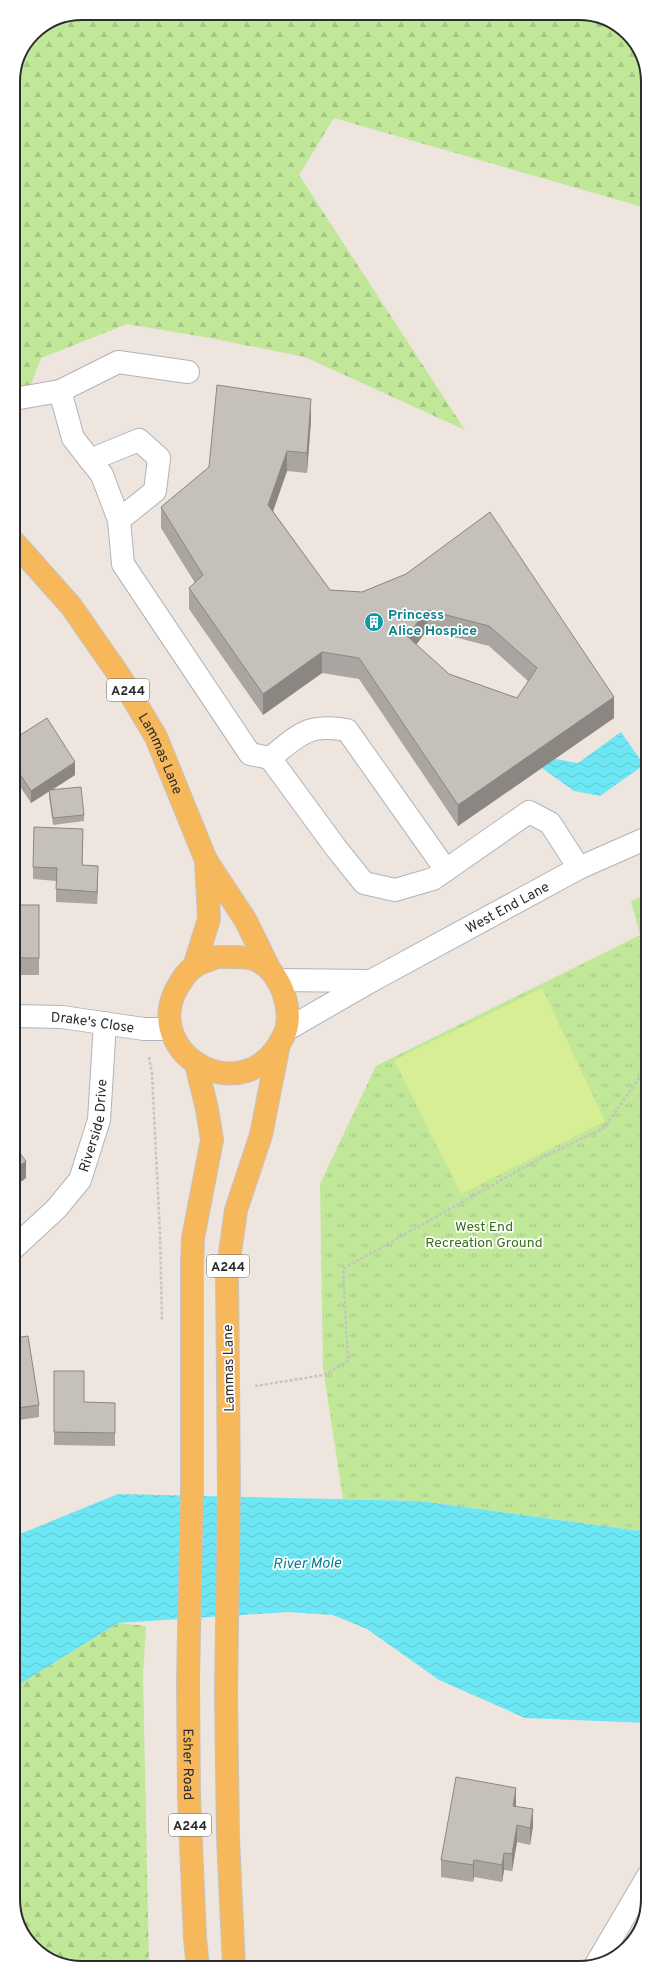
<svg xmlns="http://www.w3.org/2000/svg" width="661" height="1981" viewBox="0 0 661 1981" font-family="Overpass,sans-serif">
  <defs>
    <pattern id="forest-firs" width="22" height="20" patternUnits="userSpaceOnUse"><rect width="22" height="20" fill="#c1e799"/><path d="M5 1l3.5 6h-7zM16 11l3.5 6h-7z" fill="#a6c684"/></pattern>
    <pattern id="park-tufts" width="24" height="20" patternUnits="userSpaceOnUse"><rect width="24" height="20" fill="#c1e799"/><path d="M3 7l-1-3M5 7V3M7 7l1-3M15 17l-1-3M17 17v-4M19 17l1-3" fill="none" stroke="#a6c684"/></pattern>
    <pattern id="water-waves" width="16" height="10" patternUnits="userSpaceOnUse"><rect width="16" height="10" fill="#6ee7f4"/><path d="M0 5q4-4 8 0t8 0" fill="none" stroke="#5fc6d1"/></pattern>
  </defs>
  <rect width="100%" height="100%" fill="#eee5de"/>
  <!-- forest -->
  <g fill="url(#forest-firs)">
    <path d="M584,13l40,17 22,34v144l-312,-90 -35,57 166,255 -160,-73 -95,-19 -83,-14 -86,34 -15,39 -12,-1 -1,-318 20,-45 23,-15z"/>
    <path d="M118,1623l28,3 -3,49 6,293h-72l-40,-17 -22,-34v-230z"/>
  </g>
  <!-- park -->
  <path fill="url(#park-tufts)" d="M647,895l1,637 -228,-31 -77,-2 -20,-131 -3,-184 56,-118 264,-131 -9,-34z"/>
  <!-- pitch -->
  <path fill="#d8ee94" d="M542,988l63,133 -144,73 -67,-134z"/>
  <!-- water -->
  <g fill="url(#water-waves)">
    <path d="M621,732l23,33 -44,31 -26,-5 -32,-23 8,-10 28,5z"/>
    <path d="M118,1494l302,7 228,31v191l-123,-5 -86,-38 -72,-51 -34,-14 -45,-3 -170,11 -103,64v-151z"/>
  </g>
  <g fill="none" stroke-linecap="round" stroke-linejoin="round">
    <!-- minor casing -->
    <g stroke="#aeb4bc" stroke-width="24">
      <g id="minor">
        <path d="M60,391l13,47 29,37 17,45 4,44 127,190 20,4 66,90 28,35 31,7 38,-11 96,-67 21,11 29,45"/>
        <path d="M14,399l46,-8 58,-29 70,10"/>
        <path d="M90,460l49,-20 20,18 -4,33 -36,29"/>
        <path d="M270,758c29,-23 37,-35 77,-28l99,140"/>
        <path d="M278,980l93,1"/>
        <path id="s1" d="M14,1016l48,1 82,12h27"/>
        <path id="s2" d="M286,1030l85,-49 208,-113 68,-30"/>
        <path id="s3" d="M15,1247l41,-38 24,-29 19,-60 6,-97"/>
        <path d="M595,1966l53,-90"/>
      </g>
    </g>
    <!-- major casing -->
    <g stroke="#c4c4c4" stroke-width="24">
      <g id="major">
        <path id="s4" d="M14,542l57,64 48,69 37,62 50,123 40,61 23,47"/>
        <path d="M217,957c10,0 31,-1 39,3 25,11 39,52 28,75 -36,79 -142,22 -108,-45 5,-9 10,-18 19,-24 7,-4 15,-6 22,-9z"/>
        <path d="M194,967l15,-48 -3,-59"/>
        <path id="s5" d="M196,1064l11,45 5,31 -19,98 -1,28v222l-4,193 1,115 6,143 3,28"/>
        <path d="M234,1967l-6,-129 -2,-144 3,-205 -2,-215 9,-64 25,-75 17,-86"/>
      </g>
    </g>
    <!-- path -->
    <g stroke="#c4c4c4" stroke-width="2.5" stroke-dasharray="3 2" stroke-linecap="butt">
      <path d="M149,1057l3,17 8,160 2,86"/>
      <path d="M255,1386l69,-11 24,-14 -5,-92 196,-110 65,-31 43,-61"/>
    </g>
    <!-- minor -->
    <use href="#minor" stroke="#fff" stroke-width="22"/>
    <!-- major -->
    <use href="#major" stroke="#f7b85b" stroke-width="22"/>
  </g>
  <!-- wall -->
  <g fill="#aaa5a0" fill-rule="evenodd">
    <path d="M311,420l-4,53 -20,-2 -14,40 57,79 32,2 44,-18 84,-62 124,206 -156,108 -99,-147 -37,-6 -59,42 -74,-106v-21l6,-5 -34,-55v-21zM427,630l62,16 39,35 -11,17 -68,-24 -33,-29z"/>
    <path d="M14,739l61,36 -23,15 32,25v6l-31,4 -4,-28v-6l-18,12 -17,-26z"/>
    <path d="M83,842l-1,23 16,13 -1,26 -41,-2v-21l-23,-2v-12z"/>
    <rect x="14" y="905" width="25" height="70"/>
    <path d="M15,1338l24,67v12l-19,3v17l-5,1z"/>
    <path d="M54,1371l30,31 31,1v43l-61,-1z"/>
    <path d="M516,1805v1l17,20 -3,19 -13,-3 -5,29 -8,-1 -2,12 -28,-5 -1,5 -32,-5v-17z"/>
  </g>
  <!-- shaded-wall -->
  <g fill="#8b8682">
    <path d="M311,399v21l-4,53v-20z"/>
    <path d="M287,451v20l-19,55v-21z"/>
    <path d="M427,610v20l-20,27v-21z"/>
    <path d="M322,652v21l-59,42v-21z"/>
    <path d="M614,697v21l-156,108v-21z"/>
    <path d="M17,715v12l-3,2v-13z"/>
    <path d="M75,762v13l-44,28v-12z"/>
    <path d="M83,829v13l-1,35v-12z"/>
    <path d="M98,866v12l-1,26v-12z"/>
    <path d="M26,1161v17l-12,9v-17z"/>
    <path d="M516,1788v17l-3,18v-17z"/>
    <path d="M533,1809v17l-3,19v-17z"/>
    <path d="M517,1825v17l-5,29v-17z"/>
    <path d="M504,1853v17l-2,12v-17z"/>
    <path d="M474,1860v17l-1,5v-17z"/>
  </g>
  <!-- building -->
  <g fill="#c6c0ba" stroke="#8b8682" fill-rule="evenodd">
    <path d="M217,385l94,14 -4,54 -20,-2 -19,54 62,85 32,2 44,-18 84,-62 124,185 -156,108 -99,-147 -37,-6 -59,42 -74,-106 14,-13 -42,-68 48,-40zM427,610l62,16 48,42 -20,30 -68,-24 -42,-38z"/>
    <path d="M14,711l3,4 -3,1z"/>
    <path d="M47,718l28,44 -44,29 -17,-26v-26z"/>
    <path d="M81,787l3,28 -31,3 -4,-28z"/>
    <path d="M34,827l49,2 -1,36 16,1 -1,26 -41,-3 1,-21 -24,-1z"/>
    <rect x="14" y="905" width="25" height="53"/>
    <path d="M14,1146l12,15 -12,9z"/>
    <path d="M28,1336l11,69 -21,3 2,16 -5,1v-87z"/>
    <path d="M54,1371h30v31l31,1v30l-61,-1z"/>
    <path d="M456,1777l60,11 -3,18 20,3 -3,19 -13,-3 -5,29 -8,-1 -2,12 -28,-5 -1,5 -32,-5z"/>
  </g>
  <!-- icons -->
  <defs>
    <g id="building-disc" transform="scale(1)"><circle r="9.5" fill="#0f9aa8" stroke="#fff"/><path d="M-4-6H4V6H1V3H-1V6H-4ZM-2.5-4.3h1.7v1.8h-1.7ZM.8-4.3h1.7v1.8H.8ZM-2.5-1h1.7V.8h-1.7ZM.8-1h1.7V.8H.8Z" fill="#fff"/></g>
  </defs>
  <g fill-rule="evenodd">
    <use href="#building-disc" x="374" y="622"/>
  </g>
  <g text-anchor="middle" stroke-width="3.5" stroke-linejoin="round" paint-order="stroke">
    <!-- shield labels -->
    <g fill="#fff" stroke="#6b6b6b" stroke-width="1">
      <rect x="107" y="679" width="42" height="22" rx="3"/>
      <rect x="207" y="1255" width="42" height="22" rx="3"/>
      <rect x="169" y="1814" width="42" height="22" rx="3"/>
    </g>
    <g font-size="13" font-weight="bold" fill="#2c2c2c">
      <text x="128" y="695">A244</text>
      <text x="228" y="1271">A244</text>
      <text x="190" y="1830">A244</text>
    </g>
    <!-- culture labels -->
    <g font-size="14" font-weight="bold" fill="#0d838f" stroke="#fff" text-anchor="start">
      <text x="388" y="619">Princess<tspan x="388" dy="16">Alice Hospice</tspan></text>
    </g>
    <!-- street labels -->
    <g font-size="14" fill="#2c2c2c" stroke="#fff">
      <text dy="5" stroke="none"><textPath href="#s4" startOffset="259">Lammas Lane</textPath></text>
      <text dy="5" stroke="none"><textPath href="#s2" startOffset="253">West End Lane</textPath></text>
      <text dy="5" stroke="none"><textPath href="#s1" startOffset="79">Drake's Close</textPath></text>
      <text dy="5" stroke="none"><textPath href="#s3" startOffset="150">Riverside Drive</textPath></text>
      <text transform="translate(228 1368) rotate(-91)" y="5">Lammas Lane</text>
      <text dy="5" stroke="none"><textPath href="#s5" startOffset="704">Esher Road</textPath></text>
    </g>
    <!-- park labels -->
    <g font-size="14" fill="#386e18" stroke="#fff">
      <text x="484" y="1231">West End<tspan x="484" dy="16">Recreation Ground</tspan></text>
    </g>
    <!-- water labels -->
    <g font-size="15" font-style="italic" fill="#097e96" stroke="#fff">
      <text transform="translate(307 1563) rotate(-1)" y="5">River Mole</text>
    </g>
  </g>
  <!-- crop -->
  <path d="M0 0H661V1981H0ZM82 20H579A62 62 0 0 1 641 82V1899A62 62 0 0 1 579 1961H82A62 62 0 0 1 20 1899V82A62 62 0 0 1 82 20Z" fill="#fff" fill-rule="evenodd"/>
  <path fill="none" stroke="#2c2c2c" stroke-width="2" d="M82 20H579A62 62 0 0 1 641 82V1899A62 62 0 0 1 579 1961H82A62 62 0 0 1 20 1899V82A62 62 0 0 1 82 20Z"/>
</svg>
